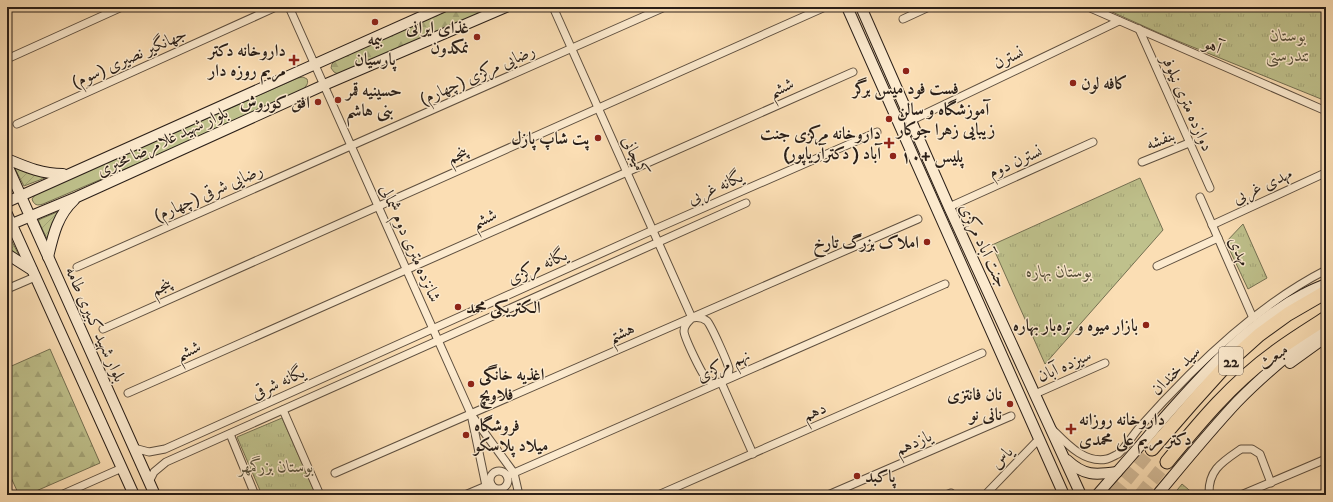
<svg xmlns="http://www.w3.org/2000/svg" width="1333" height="502" viewBox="0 0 1333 502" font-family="'IM FELL DW Pica',Amiri,serif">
  <defs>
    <pattern id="forest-firs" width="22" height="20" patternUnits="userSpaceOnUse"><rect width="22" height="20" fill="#bfc18c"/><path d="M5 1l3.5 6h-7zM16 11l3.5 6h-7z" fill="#a4a578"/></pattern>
    <pattern id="park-tufts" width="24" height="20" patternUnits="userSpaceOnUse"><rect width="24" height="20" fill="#bfc18c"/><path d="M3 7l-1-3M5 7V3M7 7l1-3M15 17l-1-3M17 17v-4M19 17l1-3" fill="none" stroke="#a4a578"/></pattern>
    <pattern id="garden-furrows" width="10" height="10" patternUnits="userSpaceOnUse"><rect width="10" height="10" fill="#bfc18c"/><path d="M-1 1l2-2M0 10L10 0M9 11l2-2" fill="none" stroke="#a4a578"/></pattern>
  </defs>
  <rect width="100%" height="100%" fill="#fbdeb4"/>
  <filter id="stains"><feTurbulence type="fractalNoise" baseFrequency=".005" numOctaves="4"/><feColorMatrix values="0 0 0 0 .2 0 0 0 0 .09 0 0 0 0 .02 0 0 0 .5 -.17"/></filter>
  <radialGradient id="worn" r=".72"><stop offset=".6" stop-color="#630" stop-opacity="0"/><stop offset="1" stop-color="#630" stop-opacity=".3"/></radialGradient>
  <!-- grass -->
  <path fill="#bfc18c" stroke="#747052" d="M303,77l4,2c2,5 -1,7 -5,11l-151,68 -108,46c-6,2 -9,1 -11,-5l3,-4 10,-5 253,-112z"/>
  <!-- forest -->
  <g fill="url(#forest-firs)" stroke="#747052">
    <path d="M455,7h39l-156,67 -4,-2 -3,-4 1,-4 4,-4z"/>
    <path d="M50,349l50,114 -73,32h-8l-12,-26v-101z"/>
  </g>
  <!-- park -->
  <g fill="url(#park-tufts)" stroke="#747052">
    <path d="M1101,7h212l13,6v88l-158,-64z"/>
    <path d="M1140,178l23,52 -118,134 -53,-119z"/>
    <path d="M1243,224l24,54 -19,11 -22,-47z"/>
    <path d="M282,418l34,77h-54l-25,-58z"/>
    <path d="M1182,484l13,11h-22z"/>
  </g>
  <!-- garden -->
  <g fill="url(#garden-furrows)" stroke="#747052">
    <path d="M12,163l38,13 -26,10z"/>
    <path d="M62,210l-13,33 -11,-23z"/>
    <path d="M7,232l14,27 -14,-9z"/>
  </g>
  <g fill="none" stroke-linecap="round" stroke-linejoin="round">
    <!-- highway-tunnel -->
    <g stroke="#d1b895" stroke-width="13" stroke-dasharray="13 6" stroke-linecap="butt">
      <path d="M1114,495l38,-46"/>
      <path d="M1140,495l27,-33"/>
    </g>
    <!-- street casing -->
    <g stroke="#5e4f3f" stroke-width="9">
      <g id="street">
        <path d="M289,7l182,407 15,72 7,9"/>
        <path d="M553,7l139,311"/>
        <path d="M1088,7l238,104"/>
        <path d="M903,19l26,-12"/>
        <path d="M1139,29l71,159"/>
        <path d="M7,59l115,-52"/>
        <path d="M910,121l209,-100"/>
        <path d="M17,124l259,-117"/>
        <path d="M1142,162l47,-19"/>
        <path d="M1200,197l53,121"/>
        <path d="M949,207l144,-65"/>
        <path d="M1212,225l113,-52"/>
        <path d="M1157,266l61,-28"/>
        <path d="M77,267l588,-260"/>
        <path d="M7,289l28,-12"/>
        <path d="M692,318c5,-1 10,-1 15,3 4,4 21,42 22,48 0,6 -3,10 -8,13 -5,1 -10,1 -14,-3 -5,-4 -23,-42 -23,-48 0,-6 4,-9 8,-13z"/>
        <path d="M103,329l720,-321"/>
        <path d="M721,382l32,72"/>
        <path d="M128,393l725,-321"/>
        <path d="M1035,394l70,-31"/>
        <path d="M283,410l37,85"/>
        <path d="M473,417l41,56 5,22"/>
        <path d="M1053,430c14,14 32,34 54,29 4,-1 7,-3 11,-5 8,-7 14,-18 21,-26 16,-18 33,-36 50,-53 41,-41 86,-79 137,-105"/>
        <path d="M230,434l25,61"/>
        <path d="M134,448l15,4 16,-3 488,-219 224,-98"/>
        <circle cx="499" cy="480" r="9"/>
        <path d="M335,473l583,-254"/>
        <path d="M507,476l438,-192"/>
        <path d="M149,482l5,-10 12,-10 580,-259"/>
        <path d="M61,495l61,-27"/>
        <path d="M465,495l26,-11"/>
        <path d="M658,495l324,-142"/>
        <path d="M828,495l183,-79"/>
        <path d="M946,495l5,-2"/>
        <path d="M985,495l54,-56"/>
        <path d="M1209,495c-1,-25 13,-33 32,-46h11l8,5 11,29"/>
        <path d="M1241,495l85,-36"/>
      </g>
    </g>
    <!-- secondary casing -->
    <g stroke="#2a1f18" stroke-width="12">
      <g id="secondary">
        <path d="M847,7l217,488"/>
        <path d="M861,7l88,200 132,288"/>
        <path d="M7,159c19,8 35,15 56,15"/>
        <path d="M7,165l148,330"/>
        <path d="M7,202l436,-195"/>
        <path d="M7,214l127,281"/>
        <path d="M7,226l70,-29 247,-112 182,-78"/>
        <path d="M7,254l25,16"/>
        <path d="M48,257c5,-21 9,-41 26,-57"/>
        <path d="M1290,363l36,-26"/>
        <path d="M1067,460c17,16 28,15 50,12"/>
        <path d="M1097,495c19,-22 39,-44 58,-67 42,-48 91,-104 149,-134 7,-4 15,-7 22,-10"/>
        <path d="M1157,495c26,-31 52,-63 80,-93 27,-28 58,-53 89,-76"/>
      </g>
    </g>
    <!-- highway casing -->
    <g stroke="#2a1f18" stroke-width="15">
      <g id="highway">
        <path d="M1152,449l40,-46 38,-42 29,-26 29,-21 38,-22"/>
        <path d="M1167,462c33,-40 66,-80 108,-110 16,-12 34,-23 51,-34"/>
      </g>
    </g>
    <!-- street -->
    <use href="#street" stroke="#fceace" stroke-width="7"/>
    <!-- secondary -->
    <use href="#secondary" stroke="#fceace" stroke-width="10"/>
    <!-- highway -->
    <use href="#highway" stroke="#fbdeb4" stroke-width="13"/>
  </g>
  <!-- markers -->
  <g fill="#8f2418" stroke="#fceace" stroke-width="1.5">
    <circle cx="375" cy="22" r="4"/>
    <circle cx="477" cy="37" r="4"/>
    <path d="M292 54h4v4h4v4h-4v4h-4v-4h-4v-4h4z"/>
    <circle cx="906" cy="71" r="4"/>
    <circle cx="1073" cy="83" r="4"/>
    <circle cx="338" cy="100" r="4"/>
    <circle cx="318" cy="102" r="4"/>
    <circle cx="889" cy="119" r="4"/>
    <circle cx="598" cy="138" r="4"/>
    <path d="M887 137h4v4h4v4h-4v4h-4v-4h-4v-4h4z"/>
    <circle cx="893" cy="156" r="4"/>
    <circle cx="927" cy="242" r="4"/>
    <circle cx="458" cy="307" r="4"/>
    <circle cx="1146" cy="325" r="4"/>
    <circle cx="471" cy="384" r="4"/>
    <circle cx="1010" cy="404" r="4"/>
    <path d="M1069 423h4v4h4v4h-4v4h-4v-4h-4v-4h4z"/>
    <circle cx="466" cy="435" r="4"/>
    <circle cx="857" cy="476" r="4"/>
  </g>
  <g text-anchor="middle" stroke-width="3" stroke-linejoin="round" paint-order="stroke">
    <!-- shield labels -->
    <rect fill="#fceace" stroke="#695c4f" stroke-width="1" x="1219" y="347" width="24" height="28" rx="3"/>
    <g font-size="16" font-weight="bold" fill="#2a1f18">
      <text x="1231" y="367">22</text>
    </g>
    <!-- poi labels -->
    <g font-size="17" font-weight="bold" fill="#2a1f18" stroke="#fceace" text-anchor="start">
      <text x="469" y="33" text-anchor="end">غذای ایرانی<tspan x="469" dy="20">نمکدون</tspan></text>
      <text x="375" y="45" text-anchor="middle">بیمه<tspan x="375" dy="20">پارسیان</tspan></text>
      <text x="286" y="56" text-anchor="end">داروخانه دکتر<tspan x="286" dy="20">مریم روزه دار</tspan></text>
      <text x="1081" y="89">کافه لون</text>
      <text x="906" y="94" text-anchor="middle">فست فود میس برگر</text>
      <text x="346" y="96">حسینیه قمر<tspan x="346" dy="20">بنی هاشم</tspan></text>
      <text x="310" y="108" text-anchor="end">افق کوروش</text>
      <text x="897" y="115">آموزشگاه و سالن<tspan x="897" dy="20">زیبایی زهرا جوکار</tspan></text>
      <text x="881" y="139" text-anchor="end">داروخانه مرکزی جنت<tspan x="881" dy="20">آباد ( دکترآریاپور)</tspan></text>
      <text x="590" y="144" text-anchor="end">پت شاپ پازل</text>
      <text x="901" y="162">پلیس +۱۰</text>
      <text x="919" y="248" text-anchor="end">املاک بزرگ تارخ</text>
      <text x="466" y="313">الکتریکی محمد</text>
      <text x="1138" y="331" text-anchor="end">بازار میوه و تره‌بار بهاره</text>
      <text x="479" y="380">اغذیه خانگی<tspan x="479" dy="20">فلاویچ</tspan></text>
      <text x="1002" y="400" text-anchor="end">نان فانتزی<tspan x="1002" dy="20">نانی نو</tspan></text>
      <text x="1079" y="425">داروخانه روزانه<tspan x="1079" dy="20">دکتر مریم علی محمدی</tspan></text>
      <text x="474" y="431">فروشگاه<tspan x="474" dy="20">میلاد پلاسکو</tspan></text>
      <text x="865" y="482">پاکبد</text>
    </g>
    <!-- park labels -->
    <g font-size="17" font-style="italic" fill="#57503b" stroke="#fceace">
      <text x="1288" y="41">بوستان<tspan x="1288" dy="20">تندرستی</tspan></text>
      <text x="1059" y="277">بوستان بهاره</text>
      <text x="276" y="472">بوستان بزرگمهر</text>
    </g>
    <!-- street labels -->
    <g font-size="17" fill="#2a1f18" stroke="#fceace">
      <text transform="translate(1213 45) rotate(24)" y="6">آهو</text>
      <text transform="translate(129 57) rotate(-24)" y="6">جهانگیر نصیری (سوم)</text>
      <text transform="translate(1008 57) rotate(-25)" y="6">نسترن</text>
      <text transform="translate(477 74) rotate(-24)" y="6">رضایی مرکزی (چهارم)</text>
      <text transform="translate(781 87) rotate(-24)" y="6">ششم</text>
      <text transform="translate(1188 103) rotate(66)" y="6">دوازده متری نیلوفر</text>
      <text transform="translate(1160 139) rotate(-22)" y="6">بنفشه</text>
      <text transform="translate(162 141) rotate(-25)" y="6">بلوار شهید غلامرضا مخبری</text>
      <text transform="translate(457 154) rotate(-24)" y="6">پنجم</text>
      <text transform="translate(636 156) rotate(66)" y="6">کمیجانی</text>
      <text transform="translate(1015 161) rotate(-24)" y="6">نسترن دوم</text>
      <text transform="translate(1262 185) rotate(-25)" y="6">مهدی غربی</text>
      <text transform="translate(715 187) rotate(-24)" y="6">یگانه غربی</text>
      <text transform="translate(208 192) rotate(-24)" y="6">رضایی شرقی (چهارم)</text>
      <text transform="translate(484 218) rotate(-24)" y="6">ششم</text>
      <text transform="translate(411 243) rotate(66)" y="6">شانزده متری دوم شمالی</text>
      <text transform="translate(984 245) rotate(65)" y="6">جنت آباد مرکزی</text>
      <text transform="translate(1240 251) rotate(66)" y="6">مهدی</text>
      <text transform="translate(537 266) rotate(-24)" y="6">یگانه مرکزی</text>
      <text transform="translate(161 286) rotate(-24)" y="6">پنجم</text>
      <text transform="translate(96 324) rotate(66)" y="6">بلوار شهید کبیری طامه</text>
      <text transform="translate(621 332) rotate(-24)" y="6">هشتم</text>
      <text transform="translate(188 350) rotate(-24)" y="6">ششم</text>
      <text transform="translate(1273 356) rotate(-36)" y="6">مبعث</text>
      <text transform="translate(723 365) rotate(-24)" y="6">نهم مرکزی</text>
      <text transform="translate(1064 365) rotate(-24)" y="6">سیزده آبان</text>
      <text transform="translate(1175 370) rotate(-45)" y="6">سید خندان</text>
      <text transform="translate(278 382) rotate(-24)" y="6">یگانه شرقی</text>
      <text transform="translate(814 411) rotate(-24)" y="6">دهم</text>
      <text transform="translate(913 442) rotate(-24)" y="6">یازدهم</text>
      <text transform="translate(1001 457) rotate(-46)" y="6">یاس</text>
    </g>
  </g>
  <!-- margin -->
  <rect width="1333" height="502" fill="none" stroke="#fbdeb4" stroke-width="24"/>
  <rect x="8" y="8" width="1317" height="486" fill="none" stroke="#2a1f18" stroke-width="2"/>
  <rect x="12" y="12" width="1309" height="478" fill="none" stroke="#2a1f18"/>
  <rect width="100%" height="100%" filter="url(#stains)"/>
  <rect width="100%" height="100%" fill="url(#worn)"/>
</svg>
